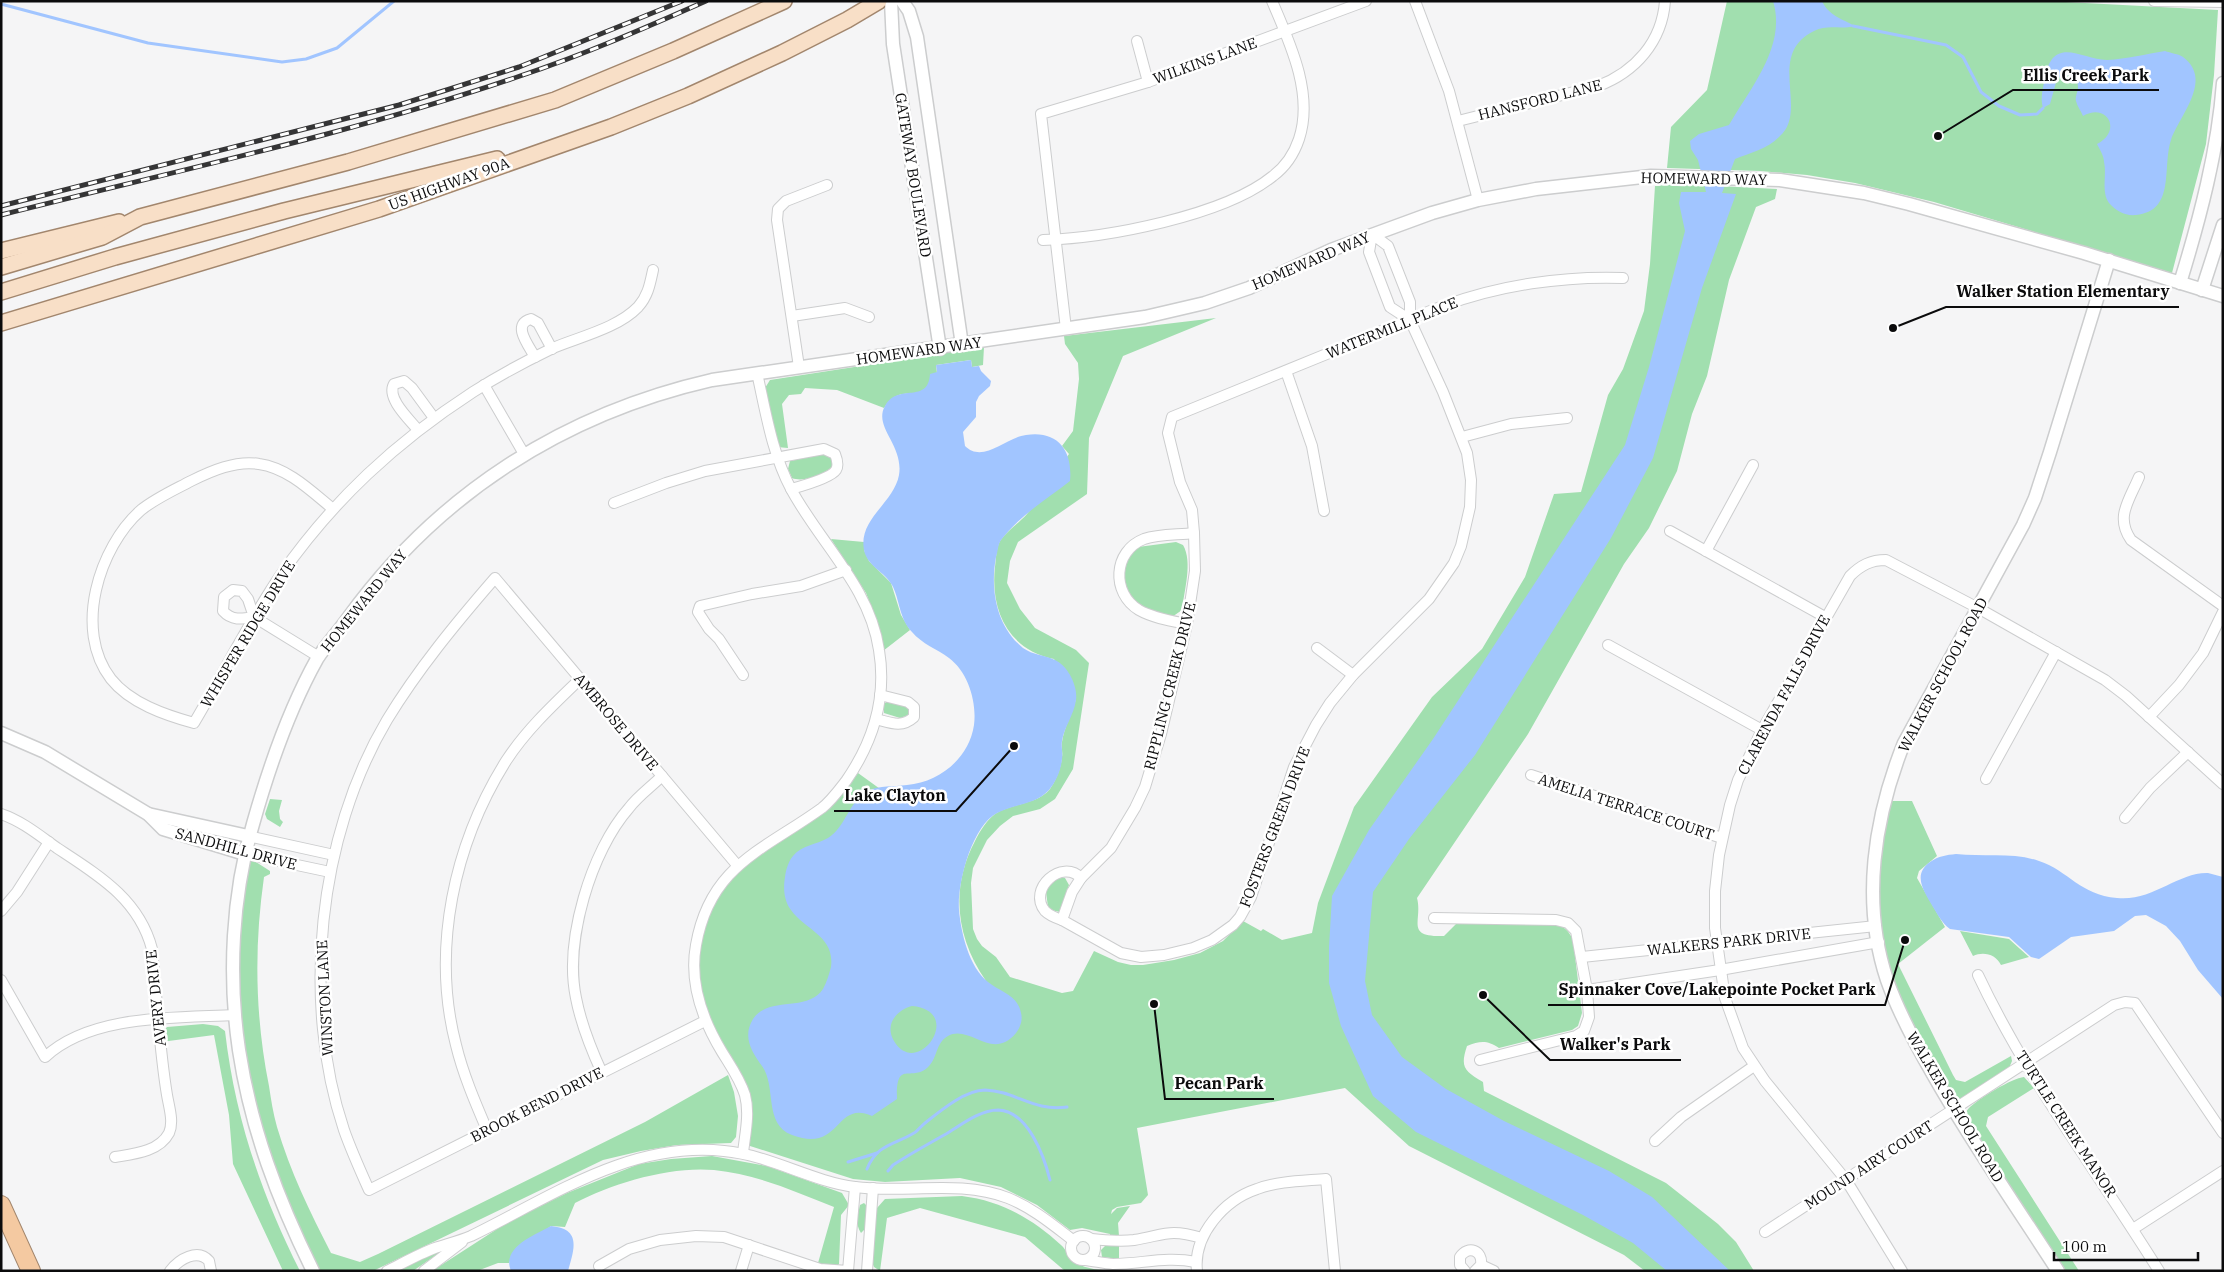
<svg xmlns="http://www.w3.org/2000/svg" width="2224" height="1272" viewBox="0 0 2224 1272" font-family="'IBM Plex Serif',serif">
  <rect width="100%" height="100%" fill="#f5f5f6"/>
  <!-- green -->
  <g fill="#a1dfaf">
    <path d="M1727,1h320l171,9 -4,65 -8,69 -34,129 -238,-71 -79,-19 -48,-8 -47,-4 -93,-3 4,-41 36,-37z"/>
    <path d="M1679,184l98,5 -2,10 -19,8 -27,73 -22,96 -15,38 -15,57 -28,57 -25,36 -96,170 -111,164c6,23 -13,39 27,38l13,-13 98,1c10,3 14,7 18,16l9,73 -4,13 -6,4 -73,18c-12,-8 -19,-7 -32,-2 -7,21 -3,25 16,36l1,9 182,92 52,41 18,18 18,29h-109l-21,-16 -215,-109 -64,-58 -208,40 11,67 -7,8 -24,4 -5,3 -1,4 6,-6 13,-2 -12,17 1,13h-9v-2l-28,-6 -12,2 -33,-25 -36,-18 -41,-9 -75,4 -32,-3 -103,-33 -2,-6 1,-37 -48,-100 -4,-51 8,-34 15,-26 20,-23 59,-40 49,-43 10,-13 36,26 25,157 67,25c-30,-43 -36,-93 -11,-140 5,-10 11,-20 20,-27 16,-11 42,-9 55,-25 6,-9 11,-21 12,-32 1,-5 -1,-10 0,-15 2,-14 10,-29 14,-43l-22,-40c-45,-9 -64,-48 -59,-92 1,-7 1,-19 5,-26 7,-10 19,-18 27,-27 15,-19 28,-40 42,-60l-7,-8 11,-15 6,-52 -1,-16 -13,-19 -1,-8 152,-18 -93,38 -34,82 -2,56 -69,48 -8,19 -3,22 13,26 15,19 41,22 13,13 -16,106 -18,30 -15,10 -27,7 -13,10 -13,14 -14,28 -2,15 2,46 4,10 5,7 14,11 14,20 52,16 11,-2 21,-40 24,11 13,3h12l31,-5 26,-7 23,-12 20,-20 18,10 2,-2 19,11 30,-7 6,-30 36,-96 78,-110 50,-48 43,-72 29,-83 27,-2 27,-97 15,-26 21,-58 6,-47 5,-78z"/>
    <path d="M984,347l-1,18 -11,2 -1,-7 -35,5 1,8c-3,4 -7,12 -12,16 -12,10 -26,-4 -41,19l-47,-18 -32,-2 -4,6 -12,1 -7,9 6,44 -11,-1 -12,-59 5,-8z"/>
    <path d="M823,454h5l5,5v7c-8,8 -29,17 -41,12l-4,-9 2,-8z"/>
    <path d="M831,539l33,3v8l5,11 22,22 10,32 9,15 -27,21 -6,-30 -11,-28z"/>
    <path d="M1176,542l7,3c10,17 1,46 -1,65l-10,7 -19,-5 -26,-14 -7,-27 3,-9 15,-15z"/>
    <path d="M889,700l20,7v8l-9,3 -16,-5v-9z"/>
    <path d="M270,799l12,1 -3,11 1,8 3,3 -3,5 -13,-8 -2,-5z"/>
    <path d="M1887,801h25l25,55 -18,15 -2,7 28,49 -47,37 55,111 3,5 9,2 46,-26 1,5 -3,7 -49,31h-6l-39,-62 -29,-67 -10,-77z"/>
    <path d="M253,860l17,11v3l-6,3c-10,70 -9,139 5,209 2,13 4,27 8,41 13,44 33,85 54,126l29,9 18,-8 267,-132 83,-47 6,17 4,24 -2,21 -5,6 -54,2 -36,6 -38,9 -230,111h-53c-52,-94 -85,-206 -81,-314 1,-32 5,-64 10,-95z"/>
    <path d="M1061,877l4,1 4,7c-4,9 -4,19 -9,27l-9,-2 -3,-3 -2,-15 6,-11z"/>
    <path d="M1960,931l49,8 20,18 -28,8c-5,-11 -18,-14 -28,-9z"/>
    <path d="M203,1024l15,2 7,5c10,87 36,162 75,240h-17l-50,-107 -4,-49 -15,-80 -53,7v-8l6,-7z"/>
    <path d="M2024,1077l10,11 -46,29 -2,9 93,145h-16l-98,-153c0,-4 1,-7 4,-10 9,-9 43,-30 55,-31z"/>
    <path d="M712,1156l55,10 75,27 7,12 -8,10 -2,49 -3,3 -16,-1 -2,-3 16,-56c-38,-15 -78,-33 -120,-37 -44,-4 -101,13 -139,33l-10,24 -14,-1 -39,29 -3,8h-11l-21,8h-45l76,-49 59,-29 72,-29 32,-5z"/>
    <path d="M962,1196c39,5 70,22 99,49 6,5 7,13 14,17 12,8 27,8 41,9h-51l-40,-34 -105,-29 -33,10 -7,53 -6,-4 -3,-7 6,-52 8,-9z"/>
    <path d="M864,1203l3,3 -2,23 -4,4c-6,-8 -3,-20 -1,-28z"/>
    <path d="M1105,1246h14v13l-17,-2 -1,-7z"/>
    <path d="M438,1251l1,2 -26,18h-16z"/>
  </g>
  <!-- water -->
  <g fill="#a1c5ff" fill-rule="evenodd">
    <path d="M1773,1h49c6,14 20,18 33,25 -15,4 -27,-2 -41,5 -49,24 -4,80 -35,106 -12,12 -29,16 -44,22l-13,34 14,1 -34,94 -49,170 -42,80 -136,217 -66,84 -36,53 -8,89 7,34 30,42 44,32 58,32 105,50 43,26 78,74h-63l-34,-28 -50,-28 -167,-83 -43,-36 -32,-70 -12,-43v-36l3,-51 37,-66 64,-91 192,-294 24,-78 36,-136 -6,-28 2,-11h25l-8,-32 -7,-11 -1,-8 9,-7 30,-9c21,-37 58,-79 44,-124z"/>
    <path d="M2165,51c5,2 14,3 18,6 31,23 -4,59 -12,83 -9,27 5,71 -35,75 -11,1 -20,-4 -27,-12 -8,-11 -2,-28 -5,-41 0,-6 -4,-12 -7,-18 26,-13 10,-42 -14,-28 -2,-5 -6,-10 -7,-15 -1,-3 1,-8 2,-12 1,-14 -11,-17 -21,-10l-7,25 -7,4c-3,-10 0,-20 2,-30 8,-44 37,-18 62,-18 20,-1 39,-6 58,-9z"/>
    <path d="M971,360l1,7 7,-1 2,5 10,10 -1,5 -11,10 -3,6v15l-13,15 2,14c18,18 42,-9 61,-11 32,-5 47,16 44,46 -23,18 -51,35 -69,59 -3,4 -3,11 -5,17 -6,32 0,69 27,91 10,7 21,7 32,12 13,6 23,26 21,40 -2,15 -12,27 -14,41 -1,6 1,12 0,18 -1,11 -6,23 -13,31 -14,15 -35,14 -52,23 -25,13 -40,70 -38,97 2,23 10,57 29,72 12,10 30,13 33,31 2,7 -1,15 -5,20 -24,29 -46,-9 -68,3 -13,7 -10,23 -21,32 -17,14 -31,-9 -30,31l-25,17c-37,-17 -31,38 -80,19 -29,-11 -15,-48 -30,-69 -10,-14 -20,-29 -9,-47 16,-24 54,-6 70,-30 4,-7 6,-15 8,-22 4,-31 -26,-37 -40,-57 -7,-9 -8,-22 -6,-33 1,-7 3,-15 8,-21 9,-11 23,-11 35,-18 18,-11 20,-36 40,-47 12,-6 25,-4 39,-6 33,-3 62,-27 67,-60 3,-23 -6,-53 -25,-67 -12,-9 -27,-14 -37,-26 -13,-13 -12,-32 -20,-47 -7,-13 -25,-19 -28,-35 -6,-31 30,-47 35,-75 5,-30 -26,-48 -14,-69 13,-24 43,-1 45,-32l7,-2 -1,-7zM912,1006c54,5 5,74 -18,35 -10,-17 3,-31 18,-35z"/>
    <path d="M1956,854c27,3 58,-2 83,7 30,10 41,34 78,37 35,4 61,-26 91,-25 5,1 10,3 15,4v122l-25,-29 -18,-29 -14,-15 -20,-11 -11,1 -21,15 -43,6 -32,22 -8,-2 -22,-20 -59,-8c-8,-6 -12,-14 -17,-22 -9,-16 -21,-32 -3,-45 9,-6 16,-7 26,-8z"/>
    <path d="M551,1226c31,3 23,23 17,45h-57c-10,-24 24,-36 40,-45z"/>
  </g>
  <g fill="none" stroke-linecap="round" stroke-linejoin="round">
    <!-- stream -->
    <g stroke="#a1c5ff" stroke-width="3">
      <path d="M1,4l147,39 134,19 24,-3 31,-11 57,-47"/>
      <path d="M1853,26l93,19 17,12 18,35 18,14 21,9 17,-1 6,-6"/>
      <path d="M848,1162l29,-9"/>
      <path d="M867,1169c10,-25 27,-24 47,-36 4,-2 7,-7 11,-10 15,-12 40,-33 60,-33 31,1 48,22 82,17"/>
      <path d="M888,1171l5,-6c17,-11 35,-21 53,-31 15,-9 34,-24 52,-24 30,1 46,46 52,70"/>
    </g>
    <!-- minor casing -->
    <g stroke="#cccdce" stroke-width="12">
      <g id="minor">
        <path d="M1415,1l34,90 29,109"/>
        <path d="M2154,1l69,1"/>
        <path d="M1137,41l11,41"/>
        <path d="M1458,121l140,-35c37,-14 64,-44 67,-85"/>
        <path d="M1043,240c63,-2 181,-24 230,-64 12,-9 21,-22 26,-37 15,-45 -9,-96 -27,-138"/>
        <path d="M792,316l53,-8 24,9"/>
        <path d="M1410,320l-20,-13 -21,-55 3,-18 16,12 22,56v18l33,72 24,61 4,27 -1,27 -9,39 -7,17 -25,36 -76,76 -23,28 -14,22 -22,42 -43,130 -11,20 -7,8 -21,15 -19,8 -29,7 -23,2 -20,-4 -59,-33 10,-28 9,-14 30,-30 24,-40 10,-21 16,-53 26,-110 8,-53 -1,-38 -2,-23 -12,-28 -12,-49 4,-16c54,-22 108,-44 162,-66 36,-15 72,-31 109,-45 56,-21 120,-30 180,-28"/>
        <path d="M1066,329l-25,-215 107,-32 218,-81"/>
        <path d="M535,357c-6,-11 -24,-33 -4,-38l7,4 14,26"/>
        <path d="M799,367l-22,-147 1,-11 8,-8 41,-16"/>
        <path d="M1286,371l26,75 12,65"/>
        <path d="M484,385l40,69"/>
        <path d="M418,430c-9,-11 -32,-32 -24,-46l10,-3 8,7 22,30"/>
        <path d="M1462,437l49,-13 56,-6"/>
        <path d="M2139,477c-10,24 -24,40 -8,63l92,66"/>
        <path d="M614,503l52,-20 39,-12 119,-22 11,5c2,5 4,11 1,16 -5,8 -34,16 -45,19"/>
        <path d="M333,509c-22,-18 -45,-41 -74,-45 -23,-4 -48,7 -68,17 -17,9 -35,17 -50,29 -42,37 -68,120 -30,169 19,24 54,36 83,44 29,-49 54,-100 86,-147 53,-76 116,-134 193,-184 25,-16 53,-31 80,-44 26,-11 65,-20 85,-41 10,-11 12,-23 15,-37"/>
        <path d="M1670,531l155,86"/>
        <path d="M1706,551l47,-86"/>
        <path d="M233,590l9,1 6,8 6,18c-12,2 -22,4 -31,-6l1,-14z"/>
        <path d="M254,617l65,40"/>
        <path d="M1187,624c-15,-3 -34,-6 -48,-14 -28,-17 -26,-59 5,-71 15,-5 34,-4 50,-6"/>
        <path d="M1608,645l154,85"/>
        <path d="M1317,648l36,27"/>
        <path d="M743,675l-24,-36 -10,-10 -11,-17 2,-6 52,-12 49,-8 45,-16"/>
        <path d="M2149,717l30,-32 24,-32 20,-41"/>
        <path d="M876,719c15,4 26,9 38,-2v-10l-6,-5 -28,-7"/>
        <path d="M1531,775l191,63"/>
        <path d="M1986,779l70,-127"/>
        <path d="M1,814c21,7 39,22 56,34 41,27 82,51 95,101 5,49 7,98 15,146 2,12 7,27 2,38 -10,19 -36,21 -54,24"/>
        <path d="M2125,818l25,-30 38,-36"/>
        <path d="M248,836l86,19"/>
        <path d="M245,854l85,18"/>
        <path d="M1,911l16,-19 32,-50"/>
        <path d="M1434,918l122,2 12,3 8,8 11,59 2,27 -5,14 -8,5 -96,24"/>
        <path d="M1062,920c-6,-2 -13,-5 -17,-9 -18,-22 17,-53 36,-33"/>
        <path d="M1582,957l294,-31"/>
        <path d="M1978,975c49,104 120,198 181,296"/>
        <path d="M1,980l44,77c46,-43 131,-39 190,-42"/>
        <path d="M1587,990l133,-20 159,-28"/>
        <path d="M705,1021l-336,169c-9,-20 -18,-40 -25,-60 -43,-128 -26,-294 43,-410 31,-51 69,-97 108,-142l242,287"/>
        <path d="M602,1073c-11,-24 -21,-49 -26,-75 -12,-57 15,-147 53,-190 9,-12 22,-21 33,-32"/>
        <path d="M487,1130c-12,-28 -24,-56 -31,-85 -25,-96 -2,-201 50,-284 20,-31 48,-57 74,-82"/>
        <path d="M1655,1141l26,-24 73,-51"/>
        <path d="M743,1153c2,-19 7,-39 2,-58 -5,-16 -15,-30 -23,-43 -20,-33 -33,-69 -26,-107 14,-80 68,-95 126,-137 9,-7 17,-18 24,-27 27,-39 41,-83 33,-131 -9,-63 -59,-107 -88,-161 -19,-36 -25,-76 -34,-116"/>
        <path d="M2133,1229l90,-58"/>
        <path d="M1765,1232l349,-227 11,-3 10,1 88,130"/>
        <circle cx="1083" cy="1248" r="12"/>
        <path d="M1091,1239c14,1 28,3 43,1 31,-5 34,-12 68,-2"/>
        <path d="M1085,1260c9,1 18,3 28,4 29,0 53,-8 83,-2"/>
        <path d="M1481,1265l13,6"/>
        <path d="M599,1266l30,-17 31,-9 36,-4 28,1 96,32 28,2 7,-84"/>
        <path d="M170,1271c9,-12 28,-23 39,-10l2,10"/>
        <path d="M387,1271c16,-8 32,-17 48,-23 12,-4 24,-7 36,-12 80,-39 159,-95 253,-85 46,4 86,30 131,36 50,7 104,-8 153,11 25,10 45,27 66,43"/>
        <path d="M424,1271l38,-29"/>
        <path d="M741,1271l8,-26"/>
        <path d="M867,1271l6,-83"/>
        <path d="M1197,1271c-4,-36 27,-71 60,-82 21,-8 47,-8 69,-10l9,92"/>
        <path d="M1465,1271l-5,-6v-8c8,-12 23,-7 21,8l-6,6"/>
        <path d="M1902,1271l-56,-91 -81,-99 -22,-33 -18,-50 -10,-70v-37l4,-36 11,-50 8,-25 24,-50 88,-154c11,-11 21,-16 36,-16l92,48 127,72 21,16 97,88"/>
      </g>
    </g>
    <!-- tertiary casing -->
    <g stroke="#cccdce" stroke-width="15">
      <g id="tertiary">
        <path d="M891,1l2,43 47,305"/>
        <path d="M902,1l7,10 8,26 45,308"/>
        <path d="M2180,283c20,-65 38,-133 43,-200"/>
        <path d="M2202,290l21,-65"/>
        <path d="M1,733l44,19 103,62 15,15 82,25"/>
        <path d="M148,814l100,22"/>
        <path d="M313,1271c-35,-71 -62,-142 -74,-221 -11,-74 -7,-155 14,-226 16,-57 35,-113 64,-165 9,-14 21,-27 31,-41 90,-124 215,-204 364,-238l433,-63 60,-14 44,-15 82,-38 101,-37 46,-13 58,-11 115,-13 129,4 84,13 45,11 175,49 139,43"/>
        <path d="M2058,1271c-42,-65 -86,-128 -124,-195 -18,-31 -35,-62 -47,-96 -26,-78 -13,-162 17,-237l119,-218 12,-27 15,-46 59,-192"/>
      </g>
    </g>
    <!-- primary casing -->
    <g stroke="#a2866d" stroke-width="18">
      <g id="primary">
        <path d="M1,251l118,-29"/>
        <path d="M1,267l101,-30 38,-20 208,-55 207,-62 118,-49 111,-50"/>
        <path d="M1,292l114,-35 169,-46 213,-52"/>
        <path d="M1,323l378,-114 232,-82 77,-31 94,-43 65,-33 32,-19"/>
      </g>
    </g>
    <!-- motorway casing -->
    <g stroke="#a2866d" stroke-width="20">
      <path id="motorway" d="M1,1205l30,66"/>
    </g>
    <!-- minor -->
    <use href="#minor" stroke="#fff" stroke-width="10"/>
    <!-- tertiary -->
    <use href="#tertiary" stroke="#fff" stroke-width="12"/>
    <!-- primary -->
    <use href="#primary" stroke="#f8dfc7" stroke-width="15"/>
    <!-- motorway -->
    <use href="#motorway" stroke="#f4c9a1" stroke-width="18"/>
    <!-- rail casing -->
    <g stroke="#353536" stroke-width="5">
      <g id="rail">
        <path d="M1,206l398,-101 120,-38 163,-66"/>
        <path d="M1,215c174,-44 350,-81 519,-139 63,-21 125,-48 186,-75"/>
      </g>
    </g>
    <!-- rail -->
    <use href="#rail" stroke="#fff" stroke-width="3" stroke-dasharray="9" stroke-linecap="butt"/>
  </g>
  <g text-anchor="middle" stroke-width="5" stroke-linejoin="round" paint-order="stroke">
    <!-- street labels -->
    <g font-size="15" fill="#0b0b0c" stroke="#fff">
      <text transform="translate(1205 61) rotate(-20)" y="5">WILKINS LANE</text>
      <text transform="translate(1540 100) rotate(-14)" y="5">HANSFORD LANE</text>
      <text transform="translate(913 175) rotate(81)" y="5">GATEWAY BOULEVARD</text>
      <text transform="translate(1704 179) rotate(1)" y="5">HOMEWARD WAY</text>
      <text transform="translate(449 184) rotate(-20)" y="5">US HIGHWAY 90A</text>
      <text transform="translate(1311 261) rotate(-23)" y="5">HOMEWARD WAY</text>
      <text transform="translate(1392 328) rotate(-22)" y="5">WATERMILL PLACE</text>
      <text transform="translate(919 351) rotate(-8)" y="5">HOMEWARD WAY</text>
      <text transform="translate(364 601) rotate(-51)" y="5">HOMEWARD WAY</text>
      <text transform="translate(248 634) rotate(-59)" y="5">WHISPER RIDGE DRIVE</text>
      <text transform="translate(1943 675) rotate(-62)" y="5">WALKER SCHOOL ROAD</text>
      <text transform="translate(1170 686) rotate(-76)" y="5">RIPPLING CREEK DRIVE</text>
      <text transform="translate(1784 695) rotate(-62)" y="5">CLARENDA FALLS DRIVE</text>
      <text transform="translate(616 722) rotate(50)" y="5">AMBROSE DRIVE</text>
      <text transform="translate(1626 807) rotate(18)" y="5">AMELIA TERRACE COURT</text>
      <text transform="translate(1275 827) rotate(-69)" y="5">FOSTERS GREEN DRIVE</text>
      <text transform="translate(236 849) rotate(15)" y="5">SANDHILL DRIVE</text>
      <text transform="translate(1729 942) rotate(-6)" y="5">WALKERS PARK DRIVE</text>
      <text transform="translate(156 998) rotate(-96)" y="5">AVERY DRIVE</text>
      <text transform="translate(325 998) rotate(-93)" y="5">WINSTON LANE</text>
      <text transform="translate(537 1105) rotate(-27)" y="5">BROOK BEND DRIVE</text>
      <text transform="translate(1955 1107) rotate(59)" y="5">WALKER SCHOOL ROAD</text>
      <text transform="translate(2066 1124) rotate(57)" y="5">TURTLE CREEK MANOR</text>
      <text transform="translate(1869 1165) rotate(-33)" y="5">MOUND AIRY COURT</text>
    </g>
  </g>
  <!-- callouts -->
  <path fill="none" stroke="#0b0b0c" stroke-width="2" d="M1938 136L2013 90H2159M1893 328L1946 307H2179M1014 746L956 811H834M1905 940L1885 1005H1548M1483 995L1550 1060H1681M1154 1004L1165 1099H1274"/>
  <g fill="#0b0b0c" stroke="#fff" stroke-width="2">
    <circle cx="1938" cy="136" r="5"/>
    <circle cx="1893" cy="328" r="5"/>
    <circle cx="1014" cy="746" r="5"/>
    <circle cx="1905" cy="940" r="5"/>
    <circle cx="1483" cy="995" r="5"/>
    <circle cx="1154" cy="1004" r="5"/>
  </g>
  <g font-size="16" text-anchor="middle" font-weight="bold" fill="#0b0b0c" stroke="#fff" stroke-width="5" stroke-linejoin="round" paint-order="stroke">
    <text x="2086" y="81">Ellis Creek Park</text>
    <text x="2063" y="297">Walker Station Elementary</text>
    <text x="895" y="801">Lake Clayton</text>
    <text x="1717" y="995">Spinnaker Cove/Lakepointe Pocket Park</text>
    <text x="1615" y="1050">Walker's Park</text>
    <text x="1219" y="1089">Pecan Park</text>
  </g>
  <!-- border -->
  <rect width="2224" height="1272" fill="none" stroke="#0b0b0c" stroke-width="5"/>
  <!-- scale -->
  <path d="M2054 1252v8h144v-8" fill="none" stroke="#0b0b0c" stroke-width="2.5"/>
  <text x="2062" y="1252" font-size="15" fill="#0b0b0c" stroke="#ffffff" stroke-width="4" paint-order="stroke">100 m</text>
</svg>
